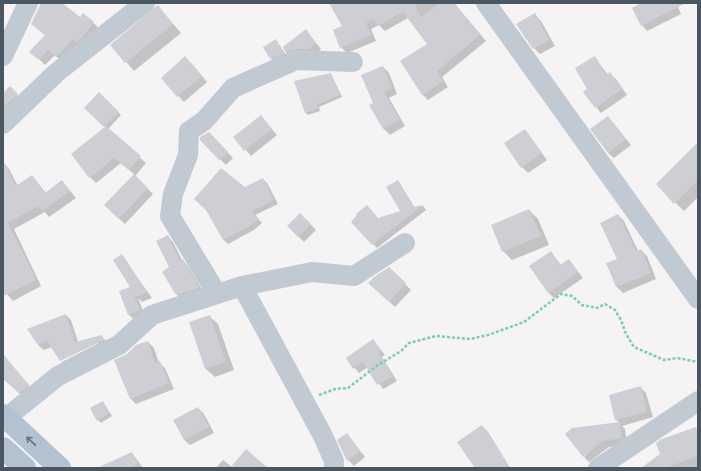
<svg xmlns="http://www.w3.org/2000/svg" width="701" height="471" viewBox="0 0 701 471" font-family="'Alegreya Sans',sans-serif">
  <rect width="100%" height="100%" fill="#f5f3f3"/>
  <!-- shadow -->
  <g fill="#0003">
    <path d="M42,3h19l19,15 3,-4 17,15 -38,33 -7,-7 -10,10 -8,-8 9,-21 -14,-12z"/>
    <path d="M330,3h124l32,38 -44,36 6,10 -20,13 -6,-6 6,-50 -20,-26 -23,13 -6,-6 -8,4 5,12 -29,12 -6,-6 3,-20z"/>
    <path d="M644,3h32l5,11 -34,17 -5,-6z"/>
    <path d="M158,7l23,26 -47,38 -22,-26z"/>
    <path d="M535,15l6,6 14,25 -15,8 -6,-6z"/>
    <path d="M306,31l15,18 -6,5 -23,4 -6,-6 -2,-5z"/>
    <path d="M276,40l10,15 -12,6 -3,-3z"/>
    <path d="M595,58l13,17 2,-1 6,5 11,16 -26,18 -5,-6 -8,-18z"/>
    <path d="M191,63l16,19 -23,20 -22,-24z"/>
    <path d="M383,67l6,6 8,21 -8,4 16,28 -15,9 -6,-6 -13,-23 3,-2z"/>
    <path d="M331,74l11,23 -23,10 1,4 -12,4 -3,-3z"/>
    <path d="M10,88l12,12 -19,18v-23z"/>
    <path d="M99,94l22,21 -13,14 38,34 -11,13 18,18 -28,30 -14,-13 24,-36 -14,-12 -25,20 -6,-6 16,-50 -20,-19z"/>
    <path d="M608,117l23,28 -17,13 -6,-5z"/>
    <path d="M266,122l11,13 -26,21 -16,-19z"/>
    <path d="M525,130l22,30 -19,13 -6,-6z"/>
    <path d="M209,133l24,25 -7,7 -25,-25z"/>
    <path d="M698,144v53l-14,14 -27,-26z"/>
    <path d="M3,162l6,7 9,17 14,-10 14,17 16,-12 14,17 -27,19 -4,-5 -31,17 27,57 -28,15 -6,-7h-4z"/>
    <path d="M263,179l4,4 11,21 -23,11 7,8 -8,7 -26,14 -4,-4 -16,-30z"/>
    <path d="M398,181l17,27 8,-2 3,4 -49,38 -25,-26 26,-3 23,-7z"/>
    <path d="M529,210l9,9 11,26 -37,15 -9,-9z"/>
    <path d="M300,214l16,16 -12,12 -16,-16z"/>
    <path d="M618,215l6,6 14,30 3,-1 6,6 9,23 -33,14 -6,-6 -9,-23 10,-5z"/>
    <path d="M168,236l5,6 9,18 6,6 16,27 -22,7 -5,-5 -7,-27z"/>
    <path d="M551,252l10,13 8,-5 14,18 -29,20 -6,-6z"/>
    <path d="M122,256l30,42 -10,4 -4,-4 7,18 -10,4 -6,-5 -9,-23 11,-5z"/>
    <path d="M389,268l22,22 -16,17 -19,-18z"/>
    <path d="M66,315l5,5 7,22 24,-5 5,5 -41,24 -4,-4 37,-19 -47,4 -8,3 -6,-5z"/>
    <path d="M209,316l9,8 16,46 -19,7 -9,-8 -16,-46z"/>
    <path d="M373,340l12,15 -3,2 15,24 -14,8 -15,-22 -9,6 -12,-15z"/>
    <path d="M148,342l6,6 5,15 6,5 9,21 -38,15 -5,-5z"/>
    <path d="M3,355l29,35 -9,7 -12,-12 -8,-12z"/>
    <path d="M641,388l5,5 7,24 -31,9 3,3 2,15 -18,3 -20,15 -5,-5 36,-34 -4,-3 -6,-24z"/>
    <path d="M103,402l9,14 -11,7 -3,-3z"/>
    <path d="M198,408l6,6 10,19 -24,12 -6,-5z"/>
    <path d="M482,426l6,6 22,36h-34z"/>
    <path d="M695,428l3,3v37h-55z"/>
    <path d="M347,434l18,23 -11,9 -6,-6z"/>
    <path d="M132,453l11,15h-27z"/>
    <path d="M223,460l9,7 35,1h-51z"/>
  </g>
  <!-- building -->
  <g fill="#cdcfd5">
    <path d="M41,3h21l18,14 3,-4 11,9 -13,17 -5,3 -3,-3 -17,18 -8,-7 -9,10 -10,-8 16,-17 -14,-11z"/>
    <path d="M329,3h91l-5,3 6,11 18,-14h15l26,32 -43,36 6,10 -21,14 -22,-34 27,-17 -24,-32 -25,14 -4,-7 -8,4 5,12 -31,13 -7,-18 9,-4z"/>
    <path d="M641,3h45l-45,23 -9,-18z"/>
    <path d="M158,5l15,19 -48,39 -15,-18z"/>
    <path d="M535,13l14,27 -16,9 -17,-25z"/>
    <path d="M306,29l10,14 -7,6h-13l-11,3 -2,-5z"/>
    <path d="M276,39l8,14 -14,6 -7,-12z"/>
    <path d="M185,56l17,20 -25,21 -16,-19z"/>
    <path d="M595,56l11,19 4,-3 12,17 -27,19 -12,-16 4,-3 -12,-21z"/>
    <path d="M383,66l9,22 -8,4 16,28 -17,9 -14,-24 4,-2 -12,-28z"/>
    <path d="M331,73l9,22 -23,10 1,3 -13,5 -11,-32z"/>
    <path d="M10,86l8,8 -15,14v-15z"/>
    <path d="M99,92l20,20 -15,15 -20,-19z"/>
    <path d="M261,115l11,14 -28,22 -11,-14z"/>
    <path d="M608,116l18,23 -18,14 -18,-24z"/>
    <path d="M106,126l35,30 -12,14 -15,-12 -25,20 -18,-24z"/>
    <path d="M525,129l17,24 -21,15 -17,-25z"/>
    <path d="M209,132l19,20 -9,8 -19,-20v-3z"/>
    <path d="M698,142v38l-24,24 -18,-20z"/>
    <path d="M3,161l13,25 16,-11 13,18 17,-13 8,11 -28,20 -4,-5 -30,17 28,56 -3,3 -30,14z"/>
    <path d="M221,168l24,19 18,-9 11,22 -22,11 7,8 -9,7 -27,14 -17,-30 -12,-11z"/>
    <path d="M134,174l14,14 -29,31 -15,-14z"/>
    <path d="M398,180l16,27 9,-2 -51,40 -21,-23 6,-7 -1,-1 11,-9 11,13 22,-7 -14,-24z"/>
    <path d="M529,209l12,27 -39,16 -11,-27z"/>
    <path d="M300,213l11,11 -13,13 -11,-11z"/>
    <path d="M618,214l18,37 5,-2 10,24 -35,14 -10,-24 11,-4 -17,-36z"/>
    <path d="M168,235l12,26 3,-2 16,29 -23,7 -14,-23 7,-5 -13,-26z"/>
    <path d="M551,251l9,14 9,-6 9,13 -30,21 -19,-27z"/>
    <path d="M122,254l25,38 -11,5 -2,-2 6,15 -12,5 -9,-24 11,-4 -17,-27z"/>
    <path d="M389,267l17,16 -17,19 -21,-19 6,-6z"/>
    <path d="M66,314l9,28 27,-7 2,5 -44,21 -13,-20 -9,4 -11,-16z"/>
    <path d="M210,315l16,47 -21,7 -16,-47z"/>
    <path d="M373,339l8,11 -3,2 15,24 -16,9 -14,-23 -10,7 -7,-11z"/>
    <path d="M148,341l7,22 5,-2 9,22 -39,16 -16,-39 13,-6 9,-9z"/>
    <path d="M3,354l26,31 -10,8 -16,-14z"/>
    <path d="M641,386l6,26 -32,8 -6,-25z"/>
    <path d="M103,401l7,12 -13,8 -7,-13z"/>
    <path d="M198,407l11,20 -25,13 -11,-20z"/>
    <path d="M620,422l2,16 -19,3 -20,16 -18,-23 7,-6z"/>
    <path d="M482,425l19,28 7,15h-33l-18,-26z"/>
    <path d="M696,427l2,7v22l-33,12h-24l19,-14 -4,-11 6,-4z"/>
    <path d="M347,433l13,18 -13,10 -10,-21z"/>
    <path d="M246,449l22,19h-38z"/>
    <path d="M132,452l6,12 -9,4h-32z"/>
  </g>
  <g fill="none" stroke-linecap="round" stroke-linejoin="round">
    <!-- path -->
    <path stroke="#7ad0a6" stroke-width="2.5" stroke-dasharray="3 2" stroke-linecap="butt" d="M319,395l16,-6 13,-1 30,-23 23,-14 8,-8 27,-7 34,3 18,-4 36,-13 37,-28 11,2 10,9 15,3 8,-4 10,6 6,10 5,14 8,13 30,13 13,-2 21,4"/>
    <!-- minor -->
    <g stroke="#c1cad2" stroke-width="20">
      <path d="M486,3l212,296"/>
      <path d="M3,56l25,-53"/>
      <path d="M3,124l53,-51 89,-70"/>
      <path d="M242,286l70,-14 42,4 51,-33"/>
      <path d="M217,294l-47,-78 3,-22 15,-39 1,-24 15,-10 29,-33 63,-28 57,2"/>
      <path d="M6,418l52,-42 61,-31 33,-30 90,-29 81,150 11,25v7"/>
      <path d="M598,468l100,-67"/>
    </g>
    <!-- major -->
    <g stroke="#b3c2d1" stroke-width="22">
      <path d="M3,415l57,53"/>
      <path d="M3,448l22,20"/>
    </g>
  </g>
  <!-- one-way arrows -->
  <defs><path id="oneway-shaft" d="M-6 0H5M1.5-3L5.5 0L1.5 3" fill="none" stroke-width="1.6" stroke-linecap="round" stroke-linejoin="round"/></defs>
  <use stroke="#64717d" href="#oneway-shaft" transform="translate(31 441) rotate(-137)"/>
  <!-- border -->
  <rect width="701" height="471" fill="none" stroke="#4a5661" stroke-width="8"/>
</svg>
